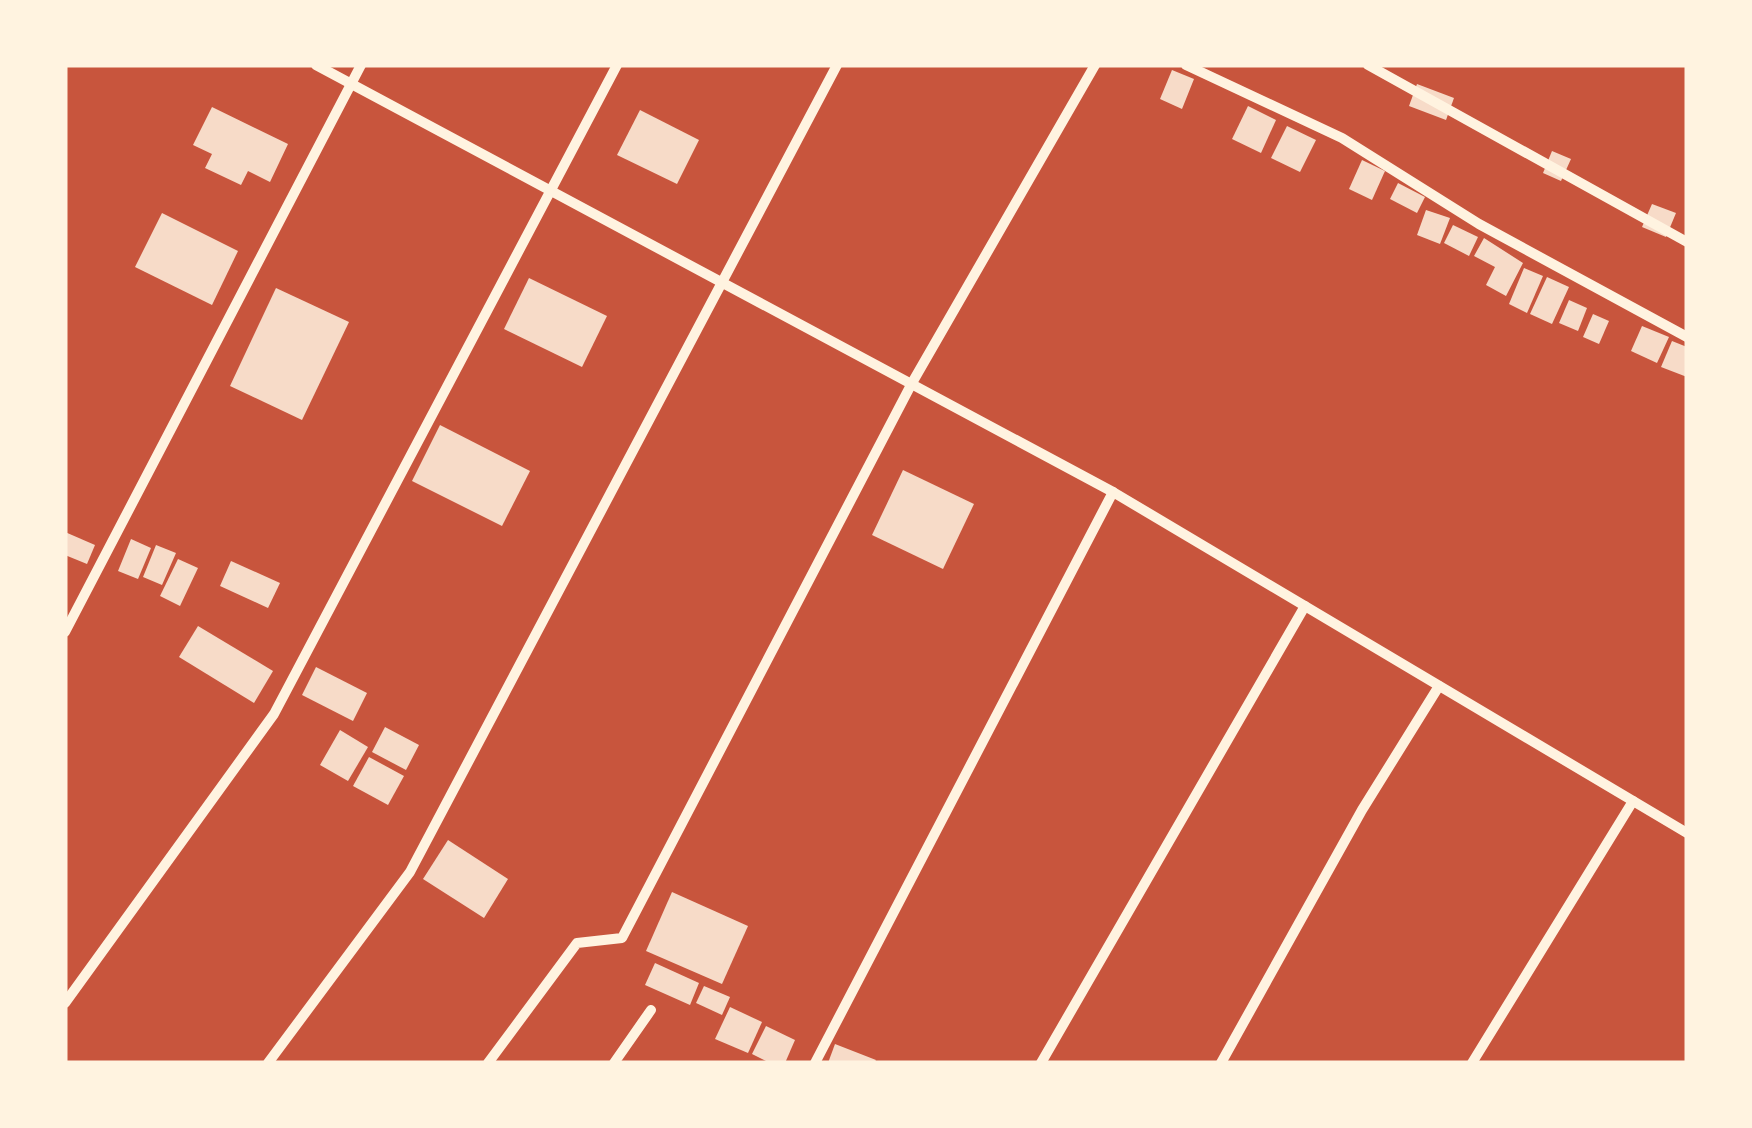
<svg xmlns="http://www.w3.org/2000/svg" width="1752" height="1128" viewBox="0 0 1752 1128" font-family="'PT Sans',sans-serif">
  <rect width="100%" height="100%" fill="#c8553d"/>
  <!-- building -->
  <g fill="#f7dbc8">
    <path d="M1172,70l22,9 -12,30 -22,-10z"/>
    <path d="M1417,84l37,14 -8,22 -37,-14z"/>
    <path d="M1248,106l28,14 -15,33 -29,-14z"/>
    <path d="M212,107l76,37 -18,38 -22,-11 -7,14 -36,-17 7,-14 -19,-9z"/>
    <path d="M640,110l59,30 -22,44 -60,-29z"/>
    <path d="M1287,126l29,14 -16,32 -29,-14z"/>
    <path d="M1552,151l19,8 -10,22 -18,-8z"/>
    <path d="M1362,160l23,11 -13,29 -23,-11z"/>
    <path d="M1398,183l27,14 -8,16 -27,-14z"/>
    <path d="M1652,204l24,9 -10,24 -24,-10z"/>
    <path d="M1426,210l24,8 -10,26 -23,-9z"/>
    <path d="M162,213l76,38 -26,54 -77,-38z"/>
    <path d="M1453,225l25,12 -9,19 -25,-13z"/>
    <path d="M1484,238l39,25 -17,33 -20,-11 9,-18 -21,-11z"/>
    <path d="M1524,268l19,8 -16,37 -18,-9z"/>
    <path d="M1547,277l22,10 -17,37 -22,-10z"/>
    <path d="M529,278l78,38 -25,51 -78,-38z"/>
    <path d="M276,288l73,34 -47,98 -72,-34z"/>
    <path d="M1569,300l18,8 -9,23 -19,-8z"/>
    <path d="M1593,314l16,7 -10,23 -16,-7z"/>
    <path d="M1642,326l27,11 -12,26 -26,-12z"/>
    <path d="M1672,341l15,6v30l-26,-10z"/>
    <path d="M440,425l90,46 -28,55 -90,-45z"/>
    <path d="M903,470l71,34 -31,65 -71,-34z"/>
    <path d="M65,532l30,13 -8,19 -22,-9z"/>
    <path d="M131,539l20,9 -13,31 -20,-8z"/>
    <path d="M156,545l20,8 -14,32 -19,-8z"/>
    <path d="M178,559l20,9 -18,38 -20,-10z"/>
    <path d="M231,561l49,22 -12,25 -48,-22z"/>
    <path d="M198,626l75,45 -19,32 -75,-46z"/>
    <path d="M316,667l51,26 -14,28 -51,-26z"/>
    <path d="M385,727l34,18 -13,25 -34,-18z"/>
    <path d="M340,730l28,17 -20,34 -28,-16z"/>
    <path d="M369,757l35,19 -16,29 -35,-19z"/>
    <path d="M448,840l60,39 -24,39 -61,-39z"/>
    <path d="M672,892l76,34 -26,58 -76,-33z"/>
    <path d="M655,963l44,20 -9,22 -45,-20z"/>
    <path d="M704,986l26,11 -8,18 -26,-12z"/>
    <path d="M730,1007l32,15 -14,31 -33,-14z"/>
    <path d="M766,1026l29,14 -10,23h-15l-18,-9z"/>
    <path d="M835,1044l41,16 -2,3h-46z"/>
  </g>
  <g fill="none" stroke-linecap="round" stroke-linejoin="round">
    <!-- minor -->
    <g stroke="#fff3e0" stroke-width="10">
      <path d="M316,65l797,427 574,341"/>
      <path d="M1186,65l156,73 137,86 208,113"/>
      <path d="M1368,65l319,177"/>
      <path d="M65,632l296,-567"/>
      <path d="M65,1003l209,-289 343,-649"/>
      <path d="M268,1063l142,-191 427,-807"/>
      <path d="M488,1063l89,-120 45,-5 290,-555 183,-318"/>
      <path d="M614,1063l37,-53"/>
      <path d="M815,1063l298,-571"/>
      <path d="M1041,1063l264,-457"/>
      <path d="M1221,1063l141,-253 77,-124"/>
      <path d="M1472,1063l161,-262"/>
    </g>
  </g>
  <!-- border -->
  <rect width="1752" height="1128" fill="none" stroke="#fff3e0" stroke-width="135"/>
</svg>
